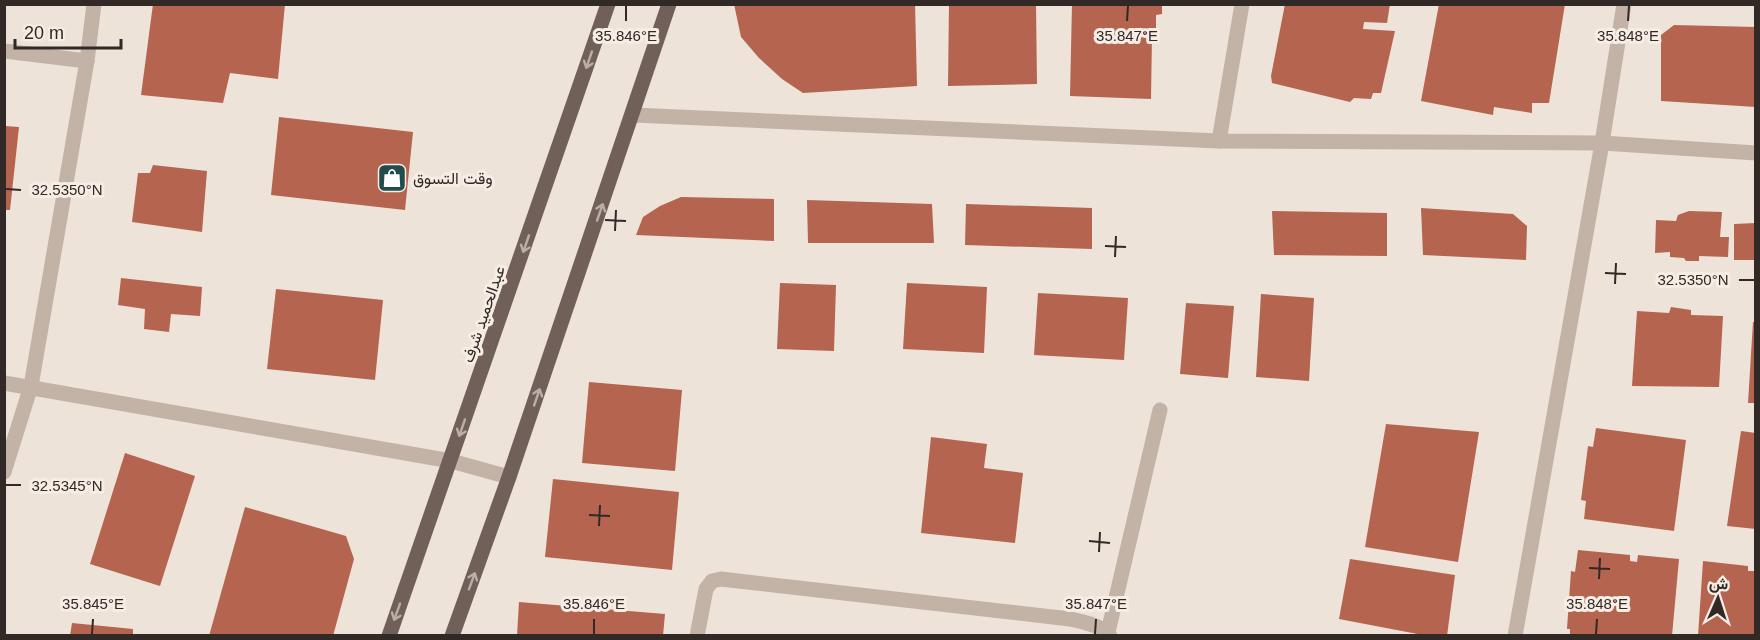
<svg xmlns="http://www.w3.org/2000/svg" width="1760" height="640" viewBox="0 0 1760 640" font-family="Arial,Vazirmatn,sans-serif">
  <rect width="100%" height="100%" fill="#ede3d9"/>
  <!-- building -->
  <g fill="#b56450">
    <path d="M153,4h132l-7,75 -48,-6 -7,30 -82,-8z"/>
    <path d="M734,4h181l2,82 -114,7 -21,-14 -23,-21 -18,-21z"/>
    <path d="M949,4h87l1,80 -89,2z"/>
    <path d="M1072,4h90v10l-6,1v20h-4l-1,64 -81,-3z"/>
    <path d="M1285,4h105l-3,19 -23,-1 -1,7 32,2 -14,62h-8l-2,6 -17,-1 -4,4 -78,-19 -1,-7z"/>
    <path d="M1439,4h126l-16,99h-17v10l-38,-6 -1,8 -72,-14z"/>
    <path d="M1674,25l82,2v80l-95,-6v-66z"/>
    <path d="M279,117l134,15 -8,78 -134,-15z"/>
    <path d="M5,126l14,1 -9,83h-5z"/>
    <path d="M153,165l54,6 -5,61 -70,-10 6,-49h12z"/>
    <path d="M681,197l93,2v42l-138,-6 7,-18 17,-11z"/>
    <path d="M807,200l125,4 2,39h-126z"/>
    <path d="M966,204l126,4v41l-127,-4z"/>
    <path d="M1421,208l92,6 14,12 -1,34 -103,-5z"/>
    <path d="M1272,211l115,2v43l-113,-1z"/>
    <path d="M1689,211l33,1 -2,25h9l-1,20 -29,-1v5h-13l-2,-3 -14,-1v-5l-15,1 1,-33 20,1 2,-6z"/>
    <path d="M1756,223v37h-22v-36z"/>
    <path d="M121,278l81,9 -2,29 -29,-2 -2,18 -25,-3 1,-20 -27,-4z"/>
    <path d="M780,283l56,2 -2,66 -57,-2z"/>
    <path d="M907,283l80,4 -3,66 -81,-4z"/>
    <path d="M276,289l107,11 -8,80 -108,-11z"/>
    <path d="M1038,293l90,5 -4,62 -90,-5z"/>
    <path d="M1261,294l53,4 -5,83 -53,-4z"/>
    <path d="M1186,303l48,3 -6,72 -48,-4z"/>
    <path d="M1671,307l20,3v5l32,1 -4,71 -87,-1 5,-75 32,2z"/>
    <path d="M1753,322h3v81h-8z"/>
    <path d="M589,382l93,8 -7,81 -93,-8z"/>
    <path d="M1386,424l93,8 -21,130 -93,-15z"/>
    <path d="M1596,428l90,12 -12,91 -90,-12 2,-18 -5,-1 7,-54 5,1z"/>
    <path d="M1741,431l15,2v96l-29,-3z"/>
    <path d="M931,437l56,7 -3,24 39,5 -8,70 -94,-10z"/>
    <path d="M125,453l70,23 -35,110 -70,-22z"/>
    <path d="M553,479l126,13 -7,78 -127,-13z"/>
    <path d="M245,507l101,29 8,23 -21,77h-124z"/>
    <path d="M1578,550l52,5v6l7,1 1,-7 41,4 -7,77h-102v-7h-3l4,-58 4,1z"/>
    <path d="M1350,559l105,16 -8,61h-19l-89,-17z"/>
    <path d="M1703,561l45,5v5h8v65h-58z"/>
    <path d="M519,602l146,12 -2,22h-146z"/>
    <path d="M72,623l61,6v7h-63z"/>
  </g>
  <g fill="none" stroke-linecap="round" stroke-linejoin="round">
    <!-- minor -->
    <g stroke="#c3b3a7" stroke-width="15">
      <path d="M4,51l83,10"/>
      <path d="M633,115l586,26 383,2 154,10"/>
      <path d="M1219,141l23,-137"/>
      <path d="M4,383l447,78 58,16"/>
      <path d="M4,472l27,-86 56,-325 7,-57"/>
      <path d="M1108,632l52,-222"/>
      <path d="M697,636l9,-47 6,-8 9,-2 349,40c13,3 31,6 40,17"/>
      <path d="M1515,636l87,-493 22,-139"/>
    </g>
    <!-- major -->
    <g stroke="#716059" stroke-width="15">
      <path d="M389,636l219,-632"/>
      <path d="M452,636l57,-159 160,-473"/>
    </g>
  </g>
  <!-- one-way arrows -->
  <defs><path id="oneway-shaft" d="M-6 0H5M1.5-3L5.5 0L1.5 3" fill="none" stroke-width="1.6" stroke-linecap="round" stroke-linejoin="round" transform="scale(1.5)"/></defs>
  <g stroke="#baaea6">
    <use href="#oneway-shaft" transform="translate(589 60) rotate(109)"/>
    <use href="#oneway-shaft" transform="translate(600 212) rotate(-71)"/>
    <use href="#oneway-shaft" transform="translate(526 244) rotate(109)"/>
    <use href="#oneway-shaft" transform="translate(537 397) rotate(-71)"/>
    <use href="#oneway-shaft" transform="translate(462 428) rotate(109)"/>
    <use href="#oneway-shaft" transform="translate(472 581) rotate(-70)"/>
    <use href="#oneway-shaft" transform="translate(397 612) rotate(110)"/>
  </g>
  <!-- ticks -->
  <path fill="none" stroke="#312926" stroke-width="2" d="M626,21v-15M1127,21l1,-15M1628,21l1,-15M6,189l15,1M605,220l21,1M615,231l1,-21M1105,246l21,1M1115,257l1,-21M1605,273l21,1M1739,280h15M1615,284l1,-21M6,485h15M589,515l21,1M599,526l1,-21M1089,541l21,2M1099,552l1,-20M1589,568l21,1M1599,579l1,-21M92,634l1,-15M594,634v-15M1095,634l1,-15M1596,634l1,-15"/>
  <!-- icons -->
  <defs>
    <g id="shop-square" transform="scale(1.5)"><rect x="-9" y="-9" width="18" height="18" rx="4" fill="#224b4c" stroke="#f6ede5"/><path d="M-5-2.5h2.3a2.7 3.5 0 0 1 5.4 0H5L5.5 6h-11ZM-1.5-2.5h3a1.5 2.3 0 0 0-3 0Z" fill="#fff"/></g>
  </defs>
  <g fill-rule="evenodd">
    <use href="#shop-square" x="392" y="178"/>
  </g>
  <g text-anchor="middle" stroke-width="6" stroke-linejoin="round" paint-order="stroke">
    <!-- poi labels -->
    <g font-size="16" fill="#312926" stroke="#f6ede5" text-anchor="start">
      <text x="413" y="184">وقت التسوق</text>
    </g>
    <!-- street labels -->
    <g font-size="16" fill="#312926" stroke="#f6ede5">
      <text transform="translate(483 314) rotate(-71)" y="6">عبدالحميد شرف</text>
    </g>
  </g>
  <g font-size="15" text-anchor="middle" fill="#312926" stroke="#f6ede5" stroke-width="6" stroke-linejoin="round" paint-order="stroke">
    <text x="626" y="41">35.846°E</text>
    <text x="1127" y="41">35.847°E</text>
    <text x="1628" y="41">35.848°E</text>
    <text x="67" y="195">32.5350°N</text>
    <text x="1693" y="285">32.5350°N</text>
    <text x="67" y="491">32.5345°N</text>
    <text x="93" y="609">35.845°E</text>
    <text x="594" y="609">35.846°E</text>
    <text x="1096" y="609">35.847°E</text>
    <text x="1597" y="609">35.848°E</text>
  </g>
  <!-- border -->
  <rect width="1760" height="640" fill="none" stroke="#312926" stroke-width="12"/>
  <!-- north arrow -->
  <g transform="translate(1718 598) rotate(3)" stroke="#f6ede5" stroke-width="4.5" paint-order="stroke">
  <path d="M0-4.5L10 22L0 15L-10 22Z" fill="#312926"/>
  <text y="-9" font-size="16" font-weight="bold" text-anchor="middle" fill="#312926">ش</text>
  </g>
  <!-- scale -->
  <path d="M15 39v9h106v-9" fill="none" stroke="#312926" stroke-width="3"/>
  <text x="24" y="39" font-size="18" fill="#312926" stroke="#f6ede5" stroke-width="4.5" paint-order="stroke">20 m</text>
</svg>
